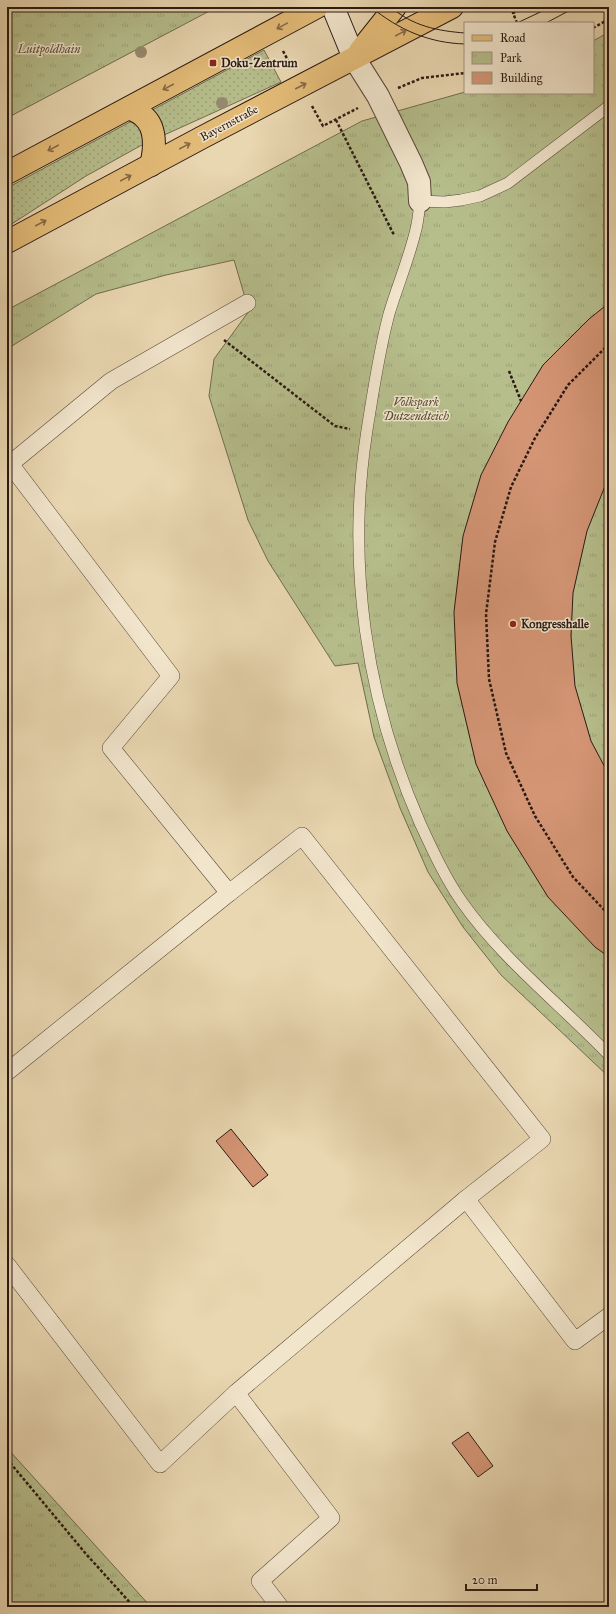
<svg xmlns="http://www.w3.org/2000/svg" width="616" height="1614" viewBox="0 0 616 1614" font-family="'IM FELL Great Primer',serif">
  <defs>
    <pattern id="grass-dots" width="8" height="8" patternUnits="userSpaceOnUse"><rect width="8" height="8" fill="#b6be8c"/><path d="M2 2h.1M6 6h.1" fill="none" stroke="#9da378" stroke-width="1.8" stroke-linecap="round"/></pattern>
    <pattern id="park-tufts" width="24" height="20" patternUnits="userSpaceOnUse"><rect width="24" height="20" fill="#b6be8c"/><path d="M3 7l-1-3M5 7V3M7 7l1-3M15 17l-1-3M17 17v-4M19 17l1-3" fill="none" stroke="#9da378"/></pattern>
  </defs>
  <rect width="100%" height="100%" fill="#e9d7b1"/>
  <filter id="stains"><feTurbulence type="fractalNoise" baseFrequency=".005" numOctaves="4"/><feColorMatrix values="0 0 0 0 .2 0 0 0 0 .09 0 0 0 0 .02 0 0 0 .5 -.17"/></filter>
  <radialGradient id="worn" r=".72"><stop offset=".6" stop-color="#630" stop-opacity="0"/><stop offset="1" stop-color="#630" stop-opacity=".3"/></radialGradient>
  <!-- grass -->
  <path fill="url(#grass-dots)" stroke="#706c50" d="M264,50l17,32 -141,64 -54,30 -79,51v-39z"/>
  <!-- park -->
  <g fill="url(#park-tufts)" stroke="#706c50">
    <path d="M7,7h210l-210,111z"/>
    <path d="M609,32v1045l-108,-102 -38,-48 -35,-55 -28,-64 -26,-71 -16,-74 -23,3 -67,-105 -20,-41 -39,-124 5,-37 35,-48 -15,-51 -68,15 -70,19 -89,55v-39l355,-189 103,-29v1h128v-52z"/>
    <path d="M7,1448l144,159h-144z"/>
  </g>
  <!-- building -->
  <g fill="#d49575" stroke="#2a1913">
    <path d="M609,303v177l-4,6 -18,45 -14,62 -2,43 4,50 16,55 18,34v182l-14,-10 -47,-50 -41,-66 -31,-67 -19,-81 -3,-71 9,-76 18,-61 27,-53 35,-57 46,-46z"/>
    <path d="M231,1129l37,46 -15,12 -37,-46z"/>
    <path d="M468,1432l25,34 -15,11 -26,-34z"/>
  </g>
  <g fill="none" stroke-linecap="round" stroke-linejoin="round">
    <!-- service casing -->
    <g stroke="#5a483a" stroke-width="12">
      <path id="service" d="M609,106l-101,77 -28,13 -19,4 -16,2 -25,-1c-1,11 -2,22 -5,32 -7,28 -18,54 -26,81 -10,37 -16,79 -22,116 -21,133 -1,270 53,393 12,26 25,55 42,79 40,57 99,103 147,153"/>
    </g>
    <!-- pedestrian casing -->
    <g stroke="#5a483a" stroke-width="18">
      <g id="pedestrian">
        <path d="M10,464l101,-83 136,-78"/>
        <path d="M7,466l3,-2 161,212 -60,72 118,145 73,-57 240,303 -76,60 109,142 34,-25"/>
        <path d="M7,1072l222,-179"/>
        <path d="M7,1265l153,199 76,-71 95,125 -71,63 20,26"/>
        <path d="M236,1393l230,-194"/>
      </g>
    </g>
    <!-- minor casing -->
    <g stroke="#5a483a" stroke-width="24">
      <path id="minor" d="M354,58l24,38 33,67 8,19 1,19"/>
    </g>
    <!-- secondary casing -->
    <g stroke="#2a1913" stroke-width="24">
      <path id="secondary" d="M333,7l21,51"/>
    </g>
    <!-- primary casing -->
    <g stroke="#2a1913" stroke-width="24">
      <g id="primary">
        <path d="M360,51l35,-44"/>
        <path d="M129,108c5,2 10,4 14,8 14,11 12,34 8,49"/>
        <path d="M7,173l310,-166"/>
        <path d="M7,242l194,-104 251,-131"/>
      </g>
    </g>
    <!-- path -->
    <g stroke="#2a1913" stroke-width="2.5" stroke-dasharray="3 2" stroke-linecap="butt">
      <path d="M517,23l-4,-10 5,-2"/>
      <path d="M593,28l16,-9"/>
      <path d="M283,51l8,15"/>
      <path d="M398,88l24,-10 43,-5"/>
      <path d="M312,106l11,20 35,-18"/>
      <path d="M336,120l58,115"/>
      <path d="M224,340l111,86 15,3"/>
      <path d="M609,344l-41,41 -33,53 -24,49 -16,55 -9,72 3,65 17,74 29,63 38,61 36,38"/>
      <path d="M509,371l12,30"/>
      <path d="M7,1459l79,95 48,53"/>
    </g>
    <!-- service -->
    <use href="#service" stroke="#f1e5cc" stroke-width="11"/>
    <!-- pedestrian -->
    <use href="#pedestrian" stroke="#f1e5cc" stroke-width="17"/>
    <!-- minor -->
    <use href="#minor" stroke="#f1e5cc" stroke-width="22"/>
    <!-- secondary -->
    <use href="#secondary" stroke="#f1e5cc" stroke-width="22"/>
    <!-- primary -->
    <use href="#primary" stroke="#e4bc78" stroke-width="22"/>
    <!-- tram -->
    <g stroke="#2a1913" stroke-width="1">
      <path d="M371,7c28,23 58,36 94,37"/>
      <path d="M391,7c21,19 47,24 74,26"/>
      <path d="M517,23l34,-16"/>
      <path d="M546,23l30,-16"/>
    </g>
  </g>
  <!-- trees -->
  <g fill="#978a6e">
    <circle cx="141" cy="52" r="6"/>
    <circle cx="222" cy="103" r="6"/>
  </g>
  <!-- one-way arrows -->
  <defs><path id="oneway-shaft" d="M-6 0H5M1.5-3L5.5 0L1.5 3" fill="none" stroke-width="1.6" stroke-linecap="round" stroke-linejoin="round"/></defs>
  <g stroke="#876a46">
    <use href="#oneway-shaft" transform="translate(282 26) rotate(151)"/>
    <use href="#oneway-shaft" transform="translate(401 33) rotate(-28)"/>
    <use href="#oneway-shaft" transform="translate(301 86) rotate(-27)"/>
    <use href="#oneway-shaft" transform="translate(168 87) rotate(152)"/>
    <use href="#oneway-shaft" transform="translate(185 146) rotate(-28)"/>
    <use href="#oneway-shaft" transform="translate(53 148) rotate(152)"/>
    <use href="#oneway-shaft" transform="translate(126 178) rotate(-28)"/>
    <use href="#oneway-shaft" transform="translate(41 223) rotate(-28)"/>
  </g>
  <!-- markers -->
  <g fill="#8f2418" stroke="#f1e5cc" stroke-width="1.5">
    <rect x="209" y="59" width="8" height="8" rx="2"/>
    <circle cx="513" cy="624" r="4"/>
  </g>
  <g text-anchor="middle" stroke-width="3" stroke-linejoin="round" paint-order="stroke">
    <!-- park labels -->
    <g font-size="12" font-style="italic" fill="#544b37" stroke="#f1e5cc">
      <text x="49" y="53">Luitpoldhain</text>
      <text x="416" y="406">Volkspark<tspan x="416" dy="14">Dutzendteich</tspan></text>
    </g>
    <!-- poi labels -->
    <g font-size="12" font-weight="bold" fill="#2a1913" stroke="#f1e5cc" text-anchor="start">
      <text x="221" y="67">Doku-Zentrum</text>
      <text x="521" y="628">Kongresshalle</text>
    </g>
    <!-- street labels -->
    <g font-size="12" fill="#2a1913" stroke="#f1e5cc">
      <text transform="translate(229 123) rotate(-28)" y="4">Bayernstraße</text>
    </g>
  </g>
  <!-- margin -->
  <rect width="616" height="1614" fill="none" stroke="#e9d7b1" stroke-width="24"/>
  <rect x="8" y="8" width="600" height="1598" fill="none" stroke="#2a1913" stroke-width="2"/>
  <rect x="12" y="12" width="592" height="1590" fill="none" stroke="#2a1913"/>
  <!-- legend -->
  <rect x="464" y="22" width="130" height="72" fill="#f1e5cc" stroke="#a19382"/>
  <rect x="472" y="35" width="20" height="6" fill="#e4bc78" stroke="#a19382"/>
  <text x="500" y="42" font-size="12" fill="#2a1913">Road</text>
  <rect x="472" y="52" width="20" height="12" fill="url(#park-tufts)" stroke="#a19382"/>
  <text x="500" y="62" font-size="12" fill="#2a1913">Park</text>
  <rect x="472" y="72" width="20" height="12" fill="#d49575" stroke="#a19382"/>
  <text x="500" y="82" font-size="12" fill="#2a1913">Building</text>
  <!-- scale -->
  <path d="M466 1584v6h71v-6" fill="none" stroke="#2a1913" stroke-width="2"/>
  <text x="472" y="1584" font-size="12" fill="#2a1913" stroke="#f1e5cc" stroke-width="3" paint-order="stroke">20 m</text>
  <rect width="100%" height="100%" filter="url(#stains)"/>
  <rect width="100%" height="100%" fill="url(#worn)"/>
</svg>
